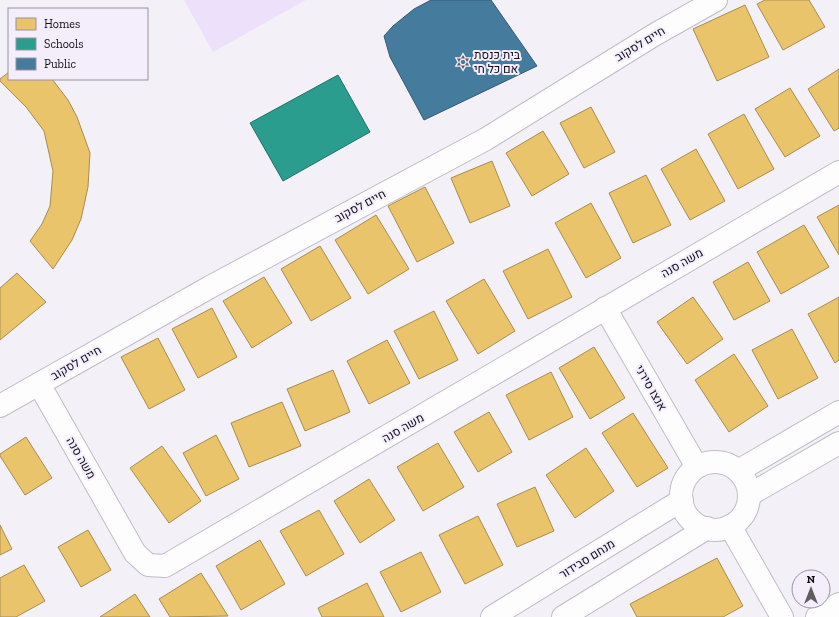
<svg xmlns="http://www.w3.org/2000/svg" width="839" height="617" viewBox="0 0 839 617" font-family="'Zilla Slab',Heebo,serif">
  <rect width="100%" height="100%" fill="#f4f0f8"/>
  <!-- green -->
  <path fill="#ece0fa" d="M184,0h122l-93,52z"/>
  <!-- homes -->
  <g fill="#e9c46a" stroke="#a88d50">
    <path d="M765,0h44l16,27 -42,23 -26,-46z"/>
    <path d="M745,5l24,52 -52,24 -24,-52z"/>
    <path d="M839,69v59l-5,3 -26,-42z"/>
    <path d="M9,72v7h43l16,21 9,17 13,36 -2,34 -7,32 -9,21 -19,29 -23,-28 12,-17 8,-18 3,-35 -9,-40 -18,-24 -26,-26v-2z"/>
    <path d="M790,88l30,48 -35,21 -30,-48z"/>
    <path d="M591,107l24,45 -31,16 -24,-45z"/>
    <path d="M744,114l30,55 -36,20 -30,-55z"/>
    <path d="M543,131l26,43 -37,22 -26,-43z"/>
    <path d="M696,149l29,52 -35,19 -29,-51z"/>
    <path d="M492,161l18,45 -40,17 -19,-45z"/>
    <path d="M646,175l25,50 -38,18 -24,-50z"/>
    <path d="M425,187l29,56 -37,19 -29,-56z"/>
    <path d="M591,203l30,55 -35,20 -31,-55z"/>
    <path d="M839,205v50l-22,-38z"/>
    <path d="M376,215l33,54 -41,25 -33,-54z"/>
    <path d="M804,225l25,42 -48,27 -24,-42z"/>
    <path d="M320,246l31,52 -40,23 -30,-52z"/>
    <path d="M548,249l24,48 -44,22 -25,-48z"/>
    <path d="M748,262l22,39 -36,19 -21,-38z"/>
    <path d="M17,273l29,29 -46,38v-52z"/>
    <path d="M264,277l28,46 -40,25 -29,-47z"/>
    <path d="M484,279l31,52 -37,23 -32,-53z"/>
    <path d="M693,297l30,42 -36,25 -30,-42z"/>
    <path d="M839,297v63l-4,3 -27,-49z"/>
    <path d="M212,308l25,49 -39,21 -26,-49z"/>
    <path d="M434,311l24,49 -39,19 -25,-48z"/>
    <path d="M792,329l26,49 -40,21 -26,-49z"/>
    <path d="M158,338l27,52 -36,19 -28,-52z"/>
    <path d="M387,340l23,43 -41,21 -22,-43z"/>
    <path d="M594,347l31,51 -35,21 -31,-51z"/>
    <path d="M734,354l34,52 -39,26 -34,-52z"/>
    <path d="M333,370l17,42 -45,19 -18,-42z"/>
    <path d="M551,372l22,45 -44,23 -23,-45z"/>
    <path d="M282,402l19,44 -52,21 -18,-44z"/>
    <path d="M489,412l23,40 -34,20 -24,-40z"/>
    <path d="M633,413l35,55 -31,19 -35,-54z"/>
    <path d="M216,435l23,44 -33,17 -23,-43z"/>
    <path d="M26,437l26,41 -27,17 -25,-39v-2z"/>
    <path d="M438,443l26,44 -41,24 -26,-44z"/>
    <path d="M162,446l39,55 -32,22 -39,-55z"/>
    <path d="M586,448l28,43 -39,27 -29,-43z"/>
    <path d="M369,479l26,41 -35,23 -26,-42z"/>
    <path d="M535,487l19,44 -37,16 -20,-43z"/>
    <path d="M319,510l25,44 -38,22 -26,-45z"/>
    <path d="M478,516l25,49 -38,19 -26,-49z"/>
    <path d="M0,525l12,24 -12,6z"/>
    <path d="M88,530l23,40 -30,17 -23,-40z"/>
    <path d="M260,540l25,44 -44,26 -25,-44z"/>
    <path d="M421,552l20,40 -40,20 -21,-40z"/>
    <path d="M717,558l26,48 -20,11h-86l-7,-13z"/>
    <path d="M24,565l21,36 -29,16h-16v-39z"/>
    <path d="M201,573l27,43 -58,1 -11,-18z"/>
    <path d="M367,583l17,34h-62l-4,-9z"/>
    <path d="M135,594l15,23h-50z"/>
  </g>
  <!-- schools -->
  <path fill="#2a9d8f" stroke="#22726a" d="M338,75l32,57 -87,49 -33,-58z"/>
  <!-- public -->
  <path fill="#457b9d" stroke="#355a74" d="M431,0h60l46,66 -113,54 -34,-63 -6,-21 9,-10 21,-17z"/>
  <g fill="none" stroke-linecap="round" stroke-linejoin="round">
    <!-- street casing -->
    <g stroke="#c0bcc5" stroke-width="24">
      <g id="street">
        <path d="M605,308l92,159"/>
        <path d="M39,384l96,169 13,12 17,1 674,-394"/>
        <path d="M0,406l210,-119 276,-148 168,-104 62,-35"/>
        <path d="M730,526l52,91"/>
        <path d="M817,617l22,-13"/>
      </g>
    </g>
    <!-- secondary casing -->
    <g stroke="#c0bcc5" stroke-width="24">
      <g id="secondary">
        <circle cx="715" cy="496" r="34"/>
        <path d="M738,471l101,-59"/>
        <path d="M749,495l90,-52"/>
        <path d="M492,617l190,-117"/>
        <path d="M563,617l144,-89"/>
      </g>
    </g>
    <!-- street -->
    <use href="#street" stroke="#fdfdfe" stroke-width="22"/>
    <!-- secondary -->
    <use href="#secondary" stroke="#fdfdfe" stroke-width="22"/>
  </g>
  <!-- icons -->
  <defs>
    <g id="synagogue-bare" transform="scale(1.08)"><path d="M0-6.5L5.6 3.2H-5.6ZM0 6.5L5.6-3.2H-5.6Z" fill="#605c64" stroke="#f3edfc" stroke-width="2.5" paint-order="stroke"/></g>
  </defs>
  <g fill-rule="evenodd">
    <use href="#synagogue-bare" x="463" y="62"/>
  </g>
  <g text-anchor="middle" stroke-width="4" stroke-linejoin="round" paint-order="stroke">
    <!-- street labels -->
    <g font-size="12" fill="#110d15" stroke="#f3edfc">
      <text transform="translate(640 44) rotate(-31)" y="4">חיים לסקוב</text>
      <text transform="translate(360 206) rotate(-28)" y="4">חיים לסקוב</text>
      <text transform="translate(682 263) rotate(-30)" y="4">משה סנה</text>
      <text transform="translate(76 363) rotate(-30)" y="4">חיים לסקוב</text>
      <text transform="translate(651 388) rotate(60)" y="4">אנצו סירני</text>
      <text transform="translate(403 428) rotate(-30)" y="4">משה סנה</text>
      <text transform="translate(81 458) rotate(60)" y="4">משה סנה</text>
      <text transform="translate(587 559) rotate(-32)" y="4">מנחם סבידור</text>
    </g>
    <!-- poi labels -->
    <g font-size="12" fill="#110d15" stroke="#f3edfc" text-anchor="start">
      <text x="474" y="59">בית כנסת<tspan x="474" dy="14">אם כל חי</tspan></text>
    </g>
  </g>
  <!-- legend -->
  <rect x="8" y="8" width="140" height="72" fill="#f3edfc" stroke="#9993a0"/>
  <rect x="16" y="18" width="20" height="12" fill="#e9c46a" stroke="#9993a0"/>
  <text x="44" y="28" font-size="12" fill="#110d15">Homes</text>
  <rect x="16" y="38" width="20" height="12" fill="#2a9d8f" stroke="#9993a0"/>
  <text x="44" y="48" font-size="12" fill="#110d15">Schools</text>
  <rect x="16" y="58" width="20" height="12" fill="#457b9d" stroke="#9993a0"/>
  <text x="44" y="68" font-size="12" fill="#110d15">Public</text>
  <!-- north arrow -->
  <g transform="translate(811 589)"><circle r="19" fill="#f3edfc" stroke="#9993a0"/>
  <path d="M0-3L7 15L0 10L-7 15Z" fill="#605c64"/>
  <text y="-6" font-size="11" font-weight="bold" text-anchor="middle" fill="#110d15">N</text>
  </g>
</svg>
